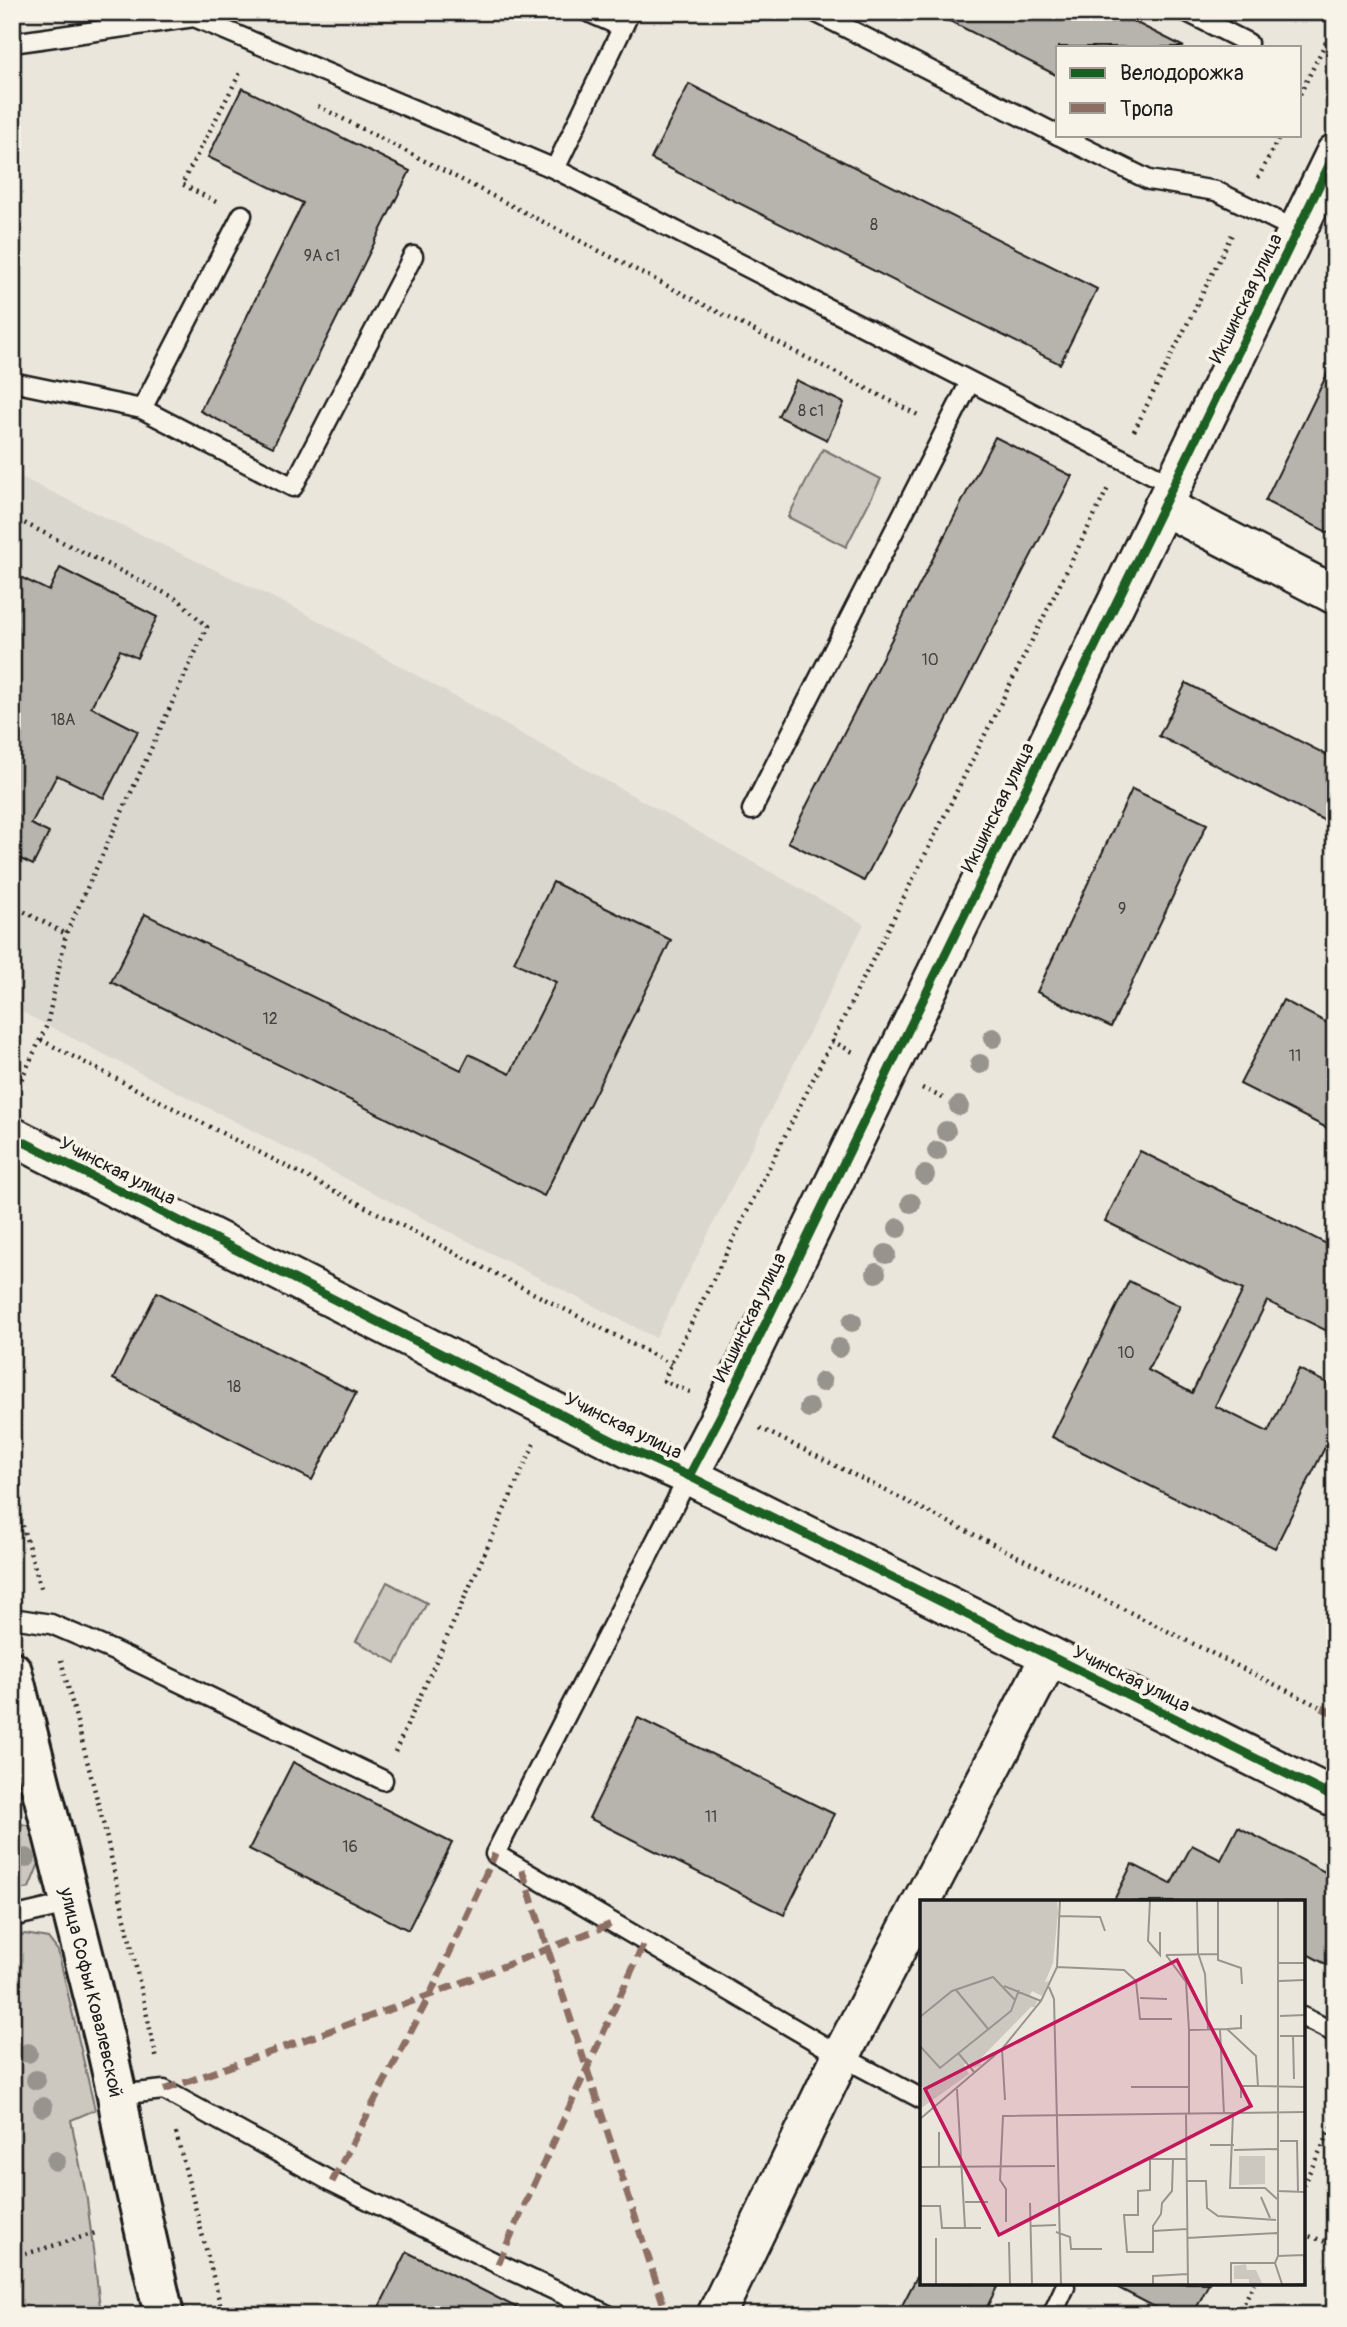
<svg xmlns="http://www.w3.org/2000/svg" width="1347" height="2327" viewBox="0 0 1347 2327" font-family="Pangolin,sans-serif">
  <rect width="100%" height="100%" fill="#eae6dc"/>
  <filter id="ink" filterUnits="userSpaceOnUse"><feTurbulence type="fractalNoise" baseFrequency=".0143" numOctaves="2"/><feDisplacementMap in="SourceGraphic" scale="14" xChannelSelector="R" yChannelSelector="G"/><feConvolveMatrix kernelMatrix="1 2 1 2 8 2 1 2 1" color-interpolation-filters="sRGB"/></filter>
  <g filter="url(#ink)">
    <!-- built -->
    <path fill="#dad7ce" d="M12,473l289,138 563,313 -208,414 -644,-331z"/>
    <!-- green -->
    <g fill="#ccc8c0" stroke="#74726e" stroke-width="2">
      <path d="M823,449l58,30 -35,68 -58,-30z"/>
      <path d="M387,1582l40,21 -31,60 -40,-22z"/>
      <path d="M12,1822l19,4 9,35 -11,27 -17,4z"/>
      <path d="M25,1934l23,4 10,13 37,159 -24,10 16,80 14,115h-89v-377z"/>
    </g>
    <!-- building -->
    <g fill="#b6b4ac" stroke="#1c1c1c" stroke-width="2">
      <path d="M932,12h183l69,35h-126v29z"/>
      <path d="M689,84l408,205 -37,75 -409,-205z"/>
      <path d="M242,88l168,83 -137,276 -73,-36 103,-208 -95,-46z"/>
      <path d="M1335,358v178l-70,-35z"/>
      <path d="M796,380l48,23 -17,37 -49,-24z"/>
      <path d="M995,437l77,39 -208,405 -76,-39z"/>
      <path d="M60,568l97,49 -20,41 -17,-8 -29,57 47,24 -34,67 -47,-23 -26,49 18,9 -16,32 -21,-10v-282l37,18z"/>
      <path d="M1186,683l149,76v67l-176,-90z"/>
      <path d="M1132,789l75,35 -96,203 -74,-35z"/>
      <path d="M553,882l118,58 -127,256 -433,-214 34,-68 316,156 8,-16 41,20 46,-92 -42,-20z"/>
      <path d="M1283,1000l52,27v105l-95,-48z"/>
      <path d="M1140,1151l195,97v87l-68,-34 -52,105 53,26 31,-63 36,18v40l-60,121 -223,-111 77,-156 51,25 -32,64 44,23 51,-103 -138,-69z"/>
      <path d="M157,1292l199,101 -44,87 -199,-101z"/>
      <path d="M638,1718l196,96 -50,101 -195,-97z"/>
      <path d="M293,1762l159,81 -44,87 -159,-81z"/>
      <path d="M1238,1827l97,50v92l-32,-17v-50h-98l-4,-2 -2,2h-86l19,-38 39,20 21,-39 29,15z"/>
      <path d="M407,2252l77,39 47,24h-156z"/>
      <path d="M922,2267v16h77l-16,32h-86z"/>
      <path d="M1109,2283h100l-16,32h-23z"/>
    </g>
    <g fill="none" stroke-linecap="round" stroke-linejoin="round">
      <!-- service casing -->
      <g stroke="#1c1c1c" stroke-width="23">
        <g id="service">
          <path d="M588,12l34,15"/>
          <path d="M630,12l-75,157 618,316"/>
          <path d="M815,12l243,123"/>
          <path d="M1187,12l61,31"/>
          <path d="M12,43l182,-26 361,152"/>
          <path d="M1058,135l91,45 67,11 81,39"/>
          <path d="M12,382l130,27 151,78 120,-231"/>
          <path d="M142,409l100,-194"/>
          <path d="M752,810l218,-428"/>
          <path d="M689,1476l-194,378 346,202 81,43"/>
          <path d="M12,1618l39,6 63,27 269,129"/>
          <path d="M12,1917l60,-14"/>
          <path d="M1303,2017l32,16"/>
          <path d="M117,2095l47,-5 168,92 166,82 110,51"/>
          <path d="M1052,2315l13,-28"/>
        </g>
      </g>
      <!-- minor casing -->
      <g stroke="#1c1c1c" stroke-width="42">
        <g id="minor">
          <path d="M1163,506l172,89"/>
          <path d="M12,1136l617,313 60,27 646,322"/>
          <path d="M689,1476l35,-67 611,-1256"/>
          <path d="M716,2315l125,-259 209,-400"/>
        </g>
      </g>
      <!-- tertiary casing -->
      <g stroke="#1c1c1c" stroke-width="44">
        <g id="tertiary">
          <path id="s1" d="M12,1671l93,370 12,54 8,48 39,172"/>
        </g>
      </g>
      <!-- path -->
      <g stroke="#1c1c1c" stroke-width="4.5" stroke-dasharray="2 5" stroke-linecap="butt">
        <path d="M1300,94l35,-70"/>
        <path d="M318,106l602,310"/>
        <path d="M1258,178l22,-43"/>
        <path d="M216,202l-34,-18 59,-113"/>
        <path d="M1134,431l99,-199"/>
        <path d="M12,517l167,83 28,27 -141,307 -19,91 -34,72"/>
        <path d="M12,905l54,29"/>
        <path d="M41,1040l630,324"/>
        <path d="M832,1041l21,11"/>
        <path d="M922,1088l23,11"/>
        <path d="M690,1392l-26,-11 7,-17 438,-878"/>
        <path d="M760,1428l562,280"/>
        <path d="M12,1492l30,99"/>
        <path d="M61,1660l43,166 53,234"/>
        <path d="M395,1752l139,-308"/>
        <path d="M176,2133l47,182"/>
        <path d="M1303,2185l32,-64"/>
        <path d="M1303,2234l32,11"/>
        <path d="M12,2258l87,-26"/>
        <path d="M1238,2315l16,-32"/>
      </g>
      <!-- service -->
      <use href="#service" stroke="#f7f3e8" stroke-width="18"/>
      <!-- minor -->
      <use href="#minor" stroke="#f7f3e8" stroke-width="37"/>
      <!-- tertiary -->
      <use href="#tertiary" stroke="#f7f3e8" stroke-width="38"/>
      <!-- quiet -->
      <g stroke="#8d6e63" stroke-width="7" stroke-dasharray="14 7" stroke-linecap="butt">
        <path d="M1322,1708l13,6"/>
        <path d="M522,1870l145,445"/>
        <path d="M164,2090l266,-95 184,-72"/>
        <path d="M332,2182l98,-187 65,-141"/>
        <path d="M498,2264l147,-323"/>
      </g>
      <!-- cycleway casing -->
      <g stroke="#f7f3e8" stroke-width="13">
        <g id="cycleway">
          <path d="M12,1136l617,313 60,27 646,322"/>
          <path d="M689,1476l35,-67 611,-1256"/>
        </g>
      </g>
      <!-- cycleway -->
      <use href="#cycleway" stroke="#1b5e20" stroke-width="9"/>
    </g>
    <!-- trees -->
    <g fill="#96948d">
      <circle cx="993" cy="1038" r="10"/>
      <circle cx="980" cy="1064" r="10"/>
      <circle cx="959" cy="1106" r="10"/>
      <circle cx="946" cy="1131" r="10"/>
      <circle cx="937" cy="1151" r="10"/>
      <circle cx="925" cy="1175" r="10"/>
      <circle cx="911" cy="1203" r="10"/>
      <circle cx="898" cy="1228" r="10"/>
      <circle cx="886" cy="1254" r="10"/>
      <circle cx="876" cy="1273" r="10"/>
      <circle cx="852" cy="1322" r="10"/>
      <circle cx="839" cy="1348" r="10"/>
      <circle cx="822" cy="1382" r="10"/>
      <circle cx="809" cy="1408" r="10"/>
      <circle cx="26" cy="1858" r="10"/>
      <circle cx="28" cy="2053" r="10"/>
      <circle cx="36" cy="2080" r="10"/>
      <circle cx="43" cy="2107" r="10"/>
      <circle cx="56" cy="2161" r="10"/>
    </g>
  </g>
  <g text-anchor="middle" stroke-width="7" stroke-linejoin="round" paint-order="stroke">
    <!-- number labels -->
    <g font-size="16" fill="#424240">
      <text x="874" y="230">8</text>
      <text x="322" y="261">9А с1</text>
      <text x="811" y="416">8 с1</text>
      <text x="930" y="665">10</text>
      <text x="63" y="725">18А</text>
      <text x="1122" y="914">9</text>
      <text x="270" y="1024">12</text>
      <text x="1295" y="1061">11</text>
      <text x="1126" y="1358">10</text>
      <text x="234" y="1392">18</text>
      <text x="711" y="1822">11</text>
      <text x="350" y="1852">16</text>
    </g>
    <!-- street labels -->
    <g font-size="19" fill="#1c1c1c" stroke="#f7f3e8">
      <text transform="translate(1245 298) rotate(-64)" y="7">Икшинская улица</text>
      <text transform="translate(997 807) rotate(-64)" y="7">Икшинская улица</text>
      <text transform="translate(118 1170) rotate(27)" y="7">Учинская улица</text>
      <text transform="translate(749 1317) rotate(-64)" y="7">Икшинская улица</text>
      <text transform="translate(624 1425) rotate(26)" y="7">Учинская улица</text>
      <text transform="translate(1132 1678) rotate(26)" y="7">Учинская улица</text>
      <text dy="7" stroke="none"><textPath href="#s1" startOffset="331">улица Софьи Ковалевской</textPath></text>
    </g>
  </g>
  <!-- overview -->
  <g transform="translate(920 1900)">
    <rect width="385" height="385" fill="#eae6dc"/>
    <path d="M0,0h137l1,13 -5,50 -8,19 4,-1 -7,15 -10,-5 -2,4 7,6 -2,6h-4l-51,52 1,6 -7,3 -6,-6 -4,3 5,9 -49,35v-19l4,-1 -4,-4zM319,256h26v28l-26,1zM326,364l1,6h9l6,13 12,2h-25v-6h-15v-13z" fill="#ccc8c0"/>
    <path fill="none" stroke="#98958f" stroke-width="2" d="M230,0l-2,41 12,14v-23M277,0l1,53 7,21 3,55M298,0v60l23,8 1,16M358,0v356l26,-1 1,30M140,16l40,1 5,14M246,55l20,27 3,48M246,55l52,-1M358,63h27M137,67l67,3 12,11 4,38h32M359,81l26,-1M84,86l37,15M129,87l5,12 7,286M36,90l33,40M220,98l27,1M360,116l25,-1M0,117l32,-26 41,-14 22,23M307,129l14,-1v-13M300,130l4,84M360,136h25M373,136l1,43M0,146l20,22 71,-57 8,-21M82,149l3,51M39,154l16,19M211,187h58M37,189l8,139M321,198v-12h17M266,214l2,171M269,214v-84l38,-1 29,27 2,30 47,1M313,214l-3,74h35l12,11M0,219l82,-70 39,-48 16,-34 3,-67M19,232v34M360,241h17l1,51M290,245h24M314,250l43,-1M253,259l-1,32 -10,12 -1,11 -8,12v26h-26l-3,-37h14v-24l12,-1v-31h36M0,267l135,-1M266,281h20l1,27 11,8 58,4M357,291l28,1M341,297l9,21M45,302h23M110,303l2,82M0,306h20l2,22h39M86,322v-33l-6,-9 3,-64 302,-4M111,326l25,-1M233,331l34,-2M136,332l14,5 1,12h31M16,338v47M267,338l90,-5M89,342l1,43M355,363l7,21M233,385v-9l35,-2M311,385v-22h44l3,-7M362,385l23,-1"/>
    <path fill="#c2185b" fill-opacity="0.15" stroke="#c2185b" stroke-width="3.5" d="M257,60l74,146 -252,129 -74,-146z"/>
    <rect width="385" height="385" fill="none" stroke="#1c1c1c" stroke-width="3.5"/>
  </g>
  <!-- margin -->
  <rect width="1347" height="2327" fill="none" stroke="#f7f3e8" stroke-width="42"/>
  <rect x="21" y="21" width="1305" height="2285" fill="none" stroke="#1c1c1c" stroke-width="2.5" filter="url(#ink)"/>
  <!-- legend -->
  <rect x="1056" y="46" width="245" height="91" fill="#f7f3e8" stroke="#9f9d96" stroke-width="2"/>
  <rect x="1070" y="68" width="35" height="10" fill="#1b5e20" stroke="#9f9d96" stroke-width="2"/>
  <text x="1120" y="80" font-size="21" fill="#1c1c1c">Велодорожка</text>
  <rect x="1070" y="103" width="35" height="10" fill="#8d6e63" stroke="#9f9d96" stroke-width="2"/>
  <text x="1120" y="116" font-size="21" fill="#1c1c1c">Тропа</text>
</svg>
